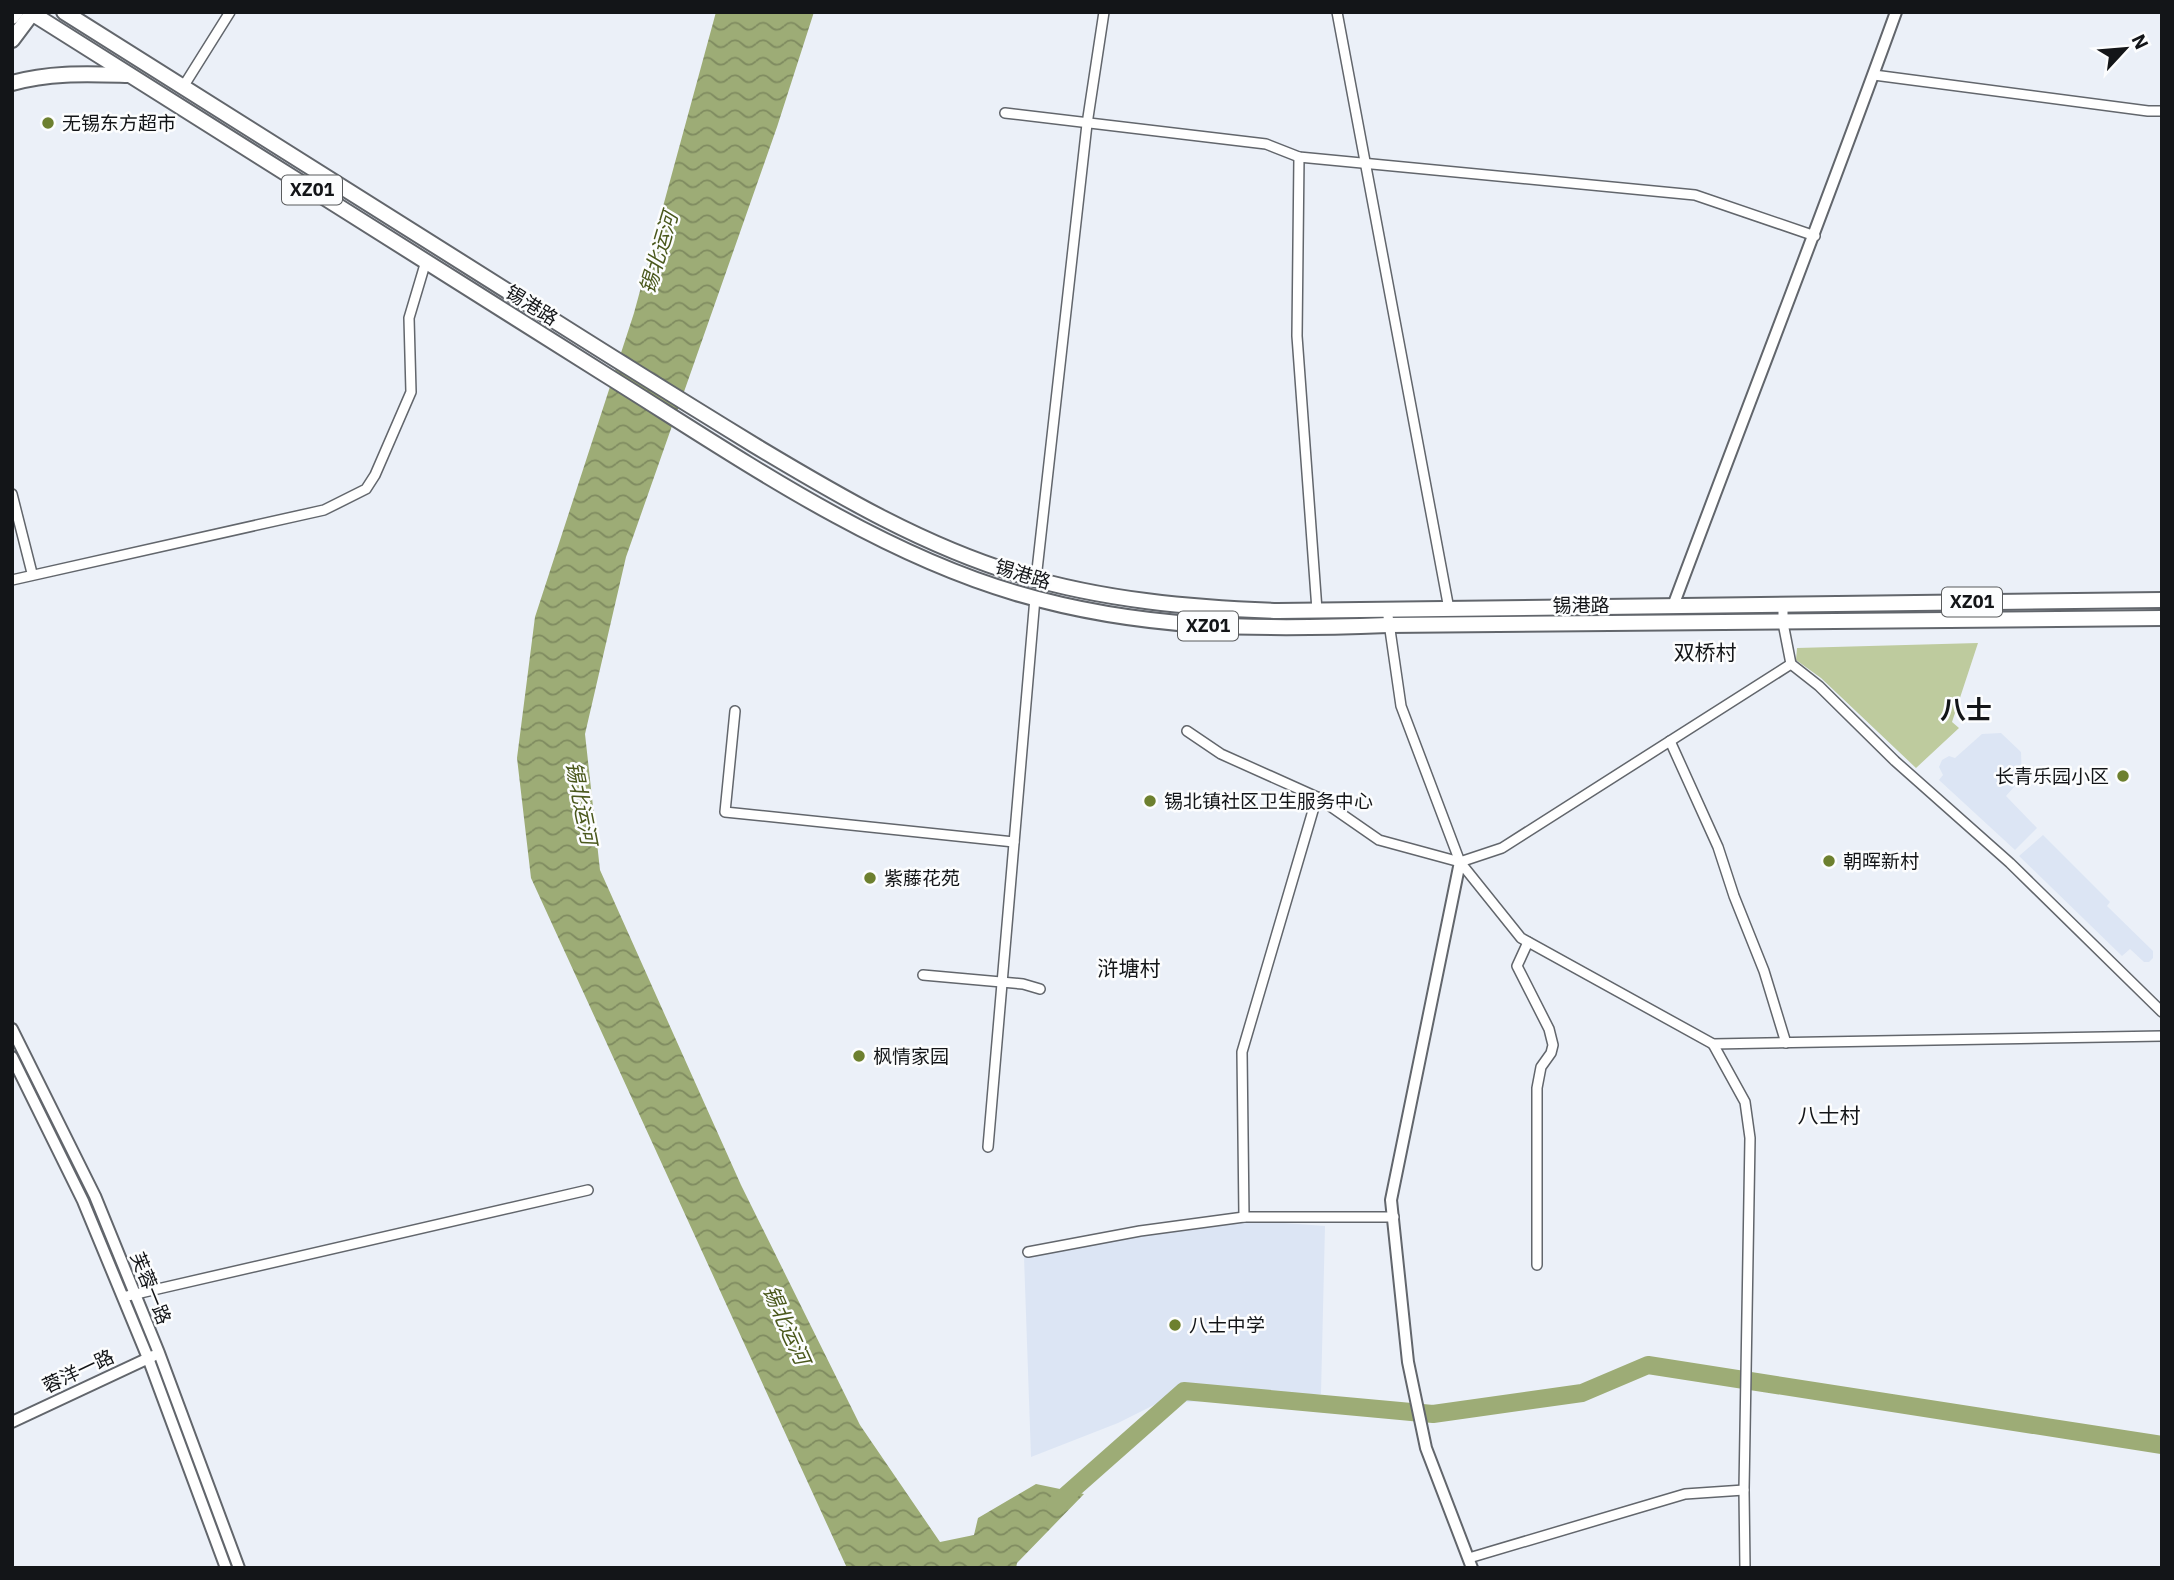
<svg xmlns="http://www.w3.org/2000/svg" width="2174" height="1580" viewBox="0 0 2174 1580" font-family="'IBM Plex Sans','Noto Sans SC',sans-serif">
  <defs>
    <pattern id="water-waves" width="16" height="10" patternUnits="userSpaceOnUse" patternTransform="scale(1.75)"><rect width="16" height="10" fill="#9dac76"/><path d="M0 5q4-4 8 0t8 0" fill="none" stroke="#7f8b60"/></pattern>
  </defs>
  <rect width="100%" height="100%" fill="#ebf0f8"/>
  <!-- built -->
  <g fill="#dce5f4">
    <path d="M2001,733l20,19 1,26 -16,18 31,32 -22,22 -76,-70 4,-5 -4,-8 3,-7 7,-4 6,2 27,-24z"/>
    <path d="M2043,835l67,67 -3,4 46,45v7l-4,4h-5l-14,-13 -8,7 -103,-100z"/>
    <path d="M1258,1221l67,5 -4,168 -165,10 -38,19 -87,34 -7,-200 172,-33z"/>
  </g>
  <!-- park -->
  <path fill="#becb9e" d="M1978,643l-26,79 7,6 -43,40 -95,-90 -25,-18 1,-12z"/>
  <!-- water -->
  <path fill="url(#water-waves)" d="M716,12h98l-37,115 -151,430 -41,177 15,136 141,315 119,240 80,117 34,-7 4,-17 58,-34 48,10 -67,69 -1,5h-169l-316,-690 -14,-120 18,-141 99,-304z"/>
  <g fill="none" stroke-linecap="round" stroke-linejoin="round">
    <!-- river -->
    <path stroke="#9dac76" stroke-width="18" d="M1055,1505l129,-114 249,23 149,-21 66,-28 514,80"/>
    <!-- minor casing -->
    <g stroke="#62666c" stroke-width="12">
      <g id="minor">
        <path d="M1337,12l112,597"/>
        <path d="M1874,75l274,36h14"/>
        <path d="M183,87l47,-75"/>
        <path d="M1005,113l261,31 33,13 396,38 120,41"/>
        <path d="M1299,157l-2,179 20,274"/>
        <path d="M12,494l20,79"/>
        <path d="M1036,579l51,-455 17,-112"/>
        <path d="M12,580l312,-70 42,-21 9,-14 36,-83 -2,-74 17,-57"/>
        <path d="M1387,609l14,97 59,156 61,76 192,106 449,-8"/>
        <path d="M1791,664l28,22 76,75 115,102 152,149"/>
        <path d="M735,711l-10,101 289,30"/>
        <path d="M1187,731l34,23 96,43 62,43 81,22 42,-14 289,-184 -8,-41v-18"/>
        <path d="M1670,741l48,106 16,49 30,75 22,72"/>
        <path d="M1528,942l-11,24 32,63 4,16 -2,8 -10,14 -4,21v177"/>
        <path d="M923,975l100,9 17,5"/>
        <path d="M1713,1044l32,58 5,36 -6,352 1,78"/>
        <path d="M988,1147l47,-549"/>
        <path d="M1244,1217l-2,-165 75,-255"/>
        <path d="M1028,1252l112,-21 104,-14h150"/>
        <path d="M123,1297l465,-107"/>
        <path d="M1469,1558l216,-64 59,-4"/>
      </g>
    </g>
    <!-- tertiary casing -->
    <g stroke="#62666c" stroke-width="14">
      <g id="tertiary">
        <path d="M1673,606c74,-198 151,-395 223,-594"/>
        <path d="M1460,862l-69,338 17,162 18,86 46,120"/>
        <path d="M12,1029l83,167 64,157 80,215"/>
        <path d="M12,1057l71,144 65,157 78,210"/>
        <path d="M12,1422l141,-66"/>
      </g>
    </g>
    <!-- primary casing -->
    <g stroke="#62666c" stroke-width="18">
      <g id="primary">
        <path d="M30,12c193,120 383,243 576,363 127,79 266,176 410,218 126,37 243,37 372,32l774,-7"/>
        <path d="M64,12c156,98 312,196 467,294 74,47 148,93 223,139 85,51 170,101 266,130 83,25 171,33 258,36l884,-11"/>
        <path d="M12,17l4,-5"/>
        <path d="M12,40l21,-28"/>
        <path d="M12,83c39,-11 77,-9 117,-8"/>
      </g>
    </g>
    <!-- minor -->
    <use href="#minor" stroke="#fff" stroke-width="9"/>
    <!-- tertiary -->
    <use href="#tertiary" stroke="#fff" stroke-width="10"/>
    <!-- primary -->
    <use href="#primary" stroke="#fff" stroke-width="14"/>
  </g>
  <!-- markers -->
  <g fill="#6d802f" stroke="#fcfdfe" stroke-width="2.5">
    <circle cx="48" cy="123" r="7"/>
    <circle cx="2123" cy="776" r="7"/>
    <circle cx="1150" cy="801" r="7"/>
    <circle cx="1829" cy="861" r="7"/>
    <circle cx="870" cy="878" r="7"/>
    <circle cx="859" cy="1056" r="7"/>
    <circle cx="1175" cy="1325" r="7"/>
  </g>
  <g text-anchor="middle" stroke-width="5" stroke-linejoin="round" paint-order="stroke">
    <!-- shield labels -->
    <g fill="#fcfdfe" stroke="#595b5d" stroke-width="2">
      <rect x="282" y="175.5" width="60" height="29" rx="5"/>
      <rect x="1942" y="587.5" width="60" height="29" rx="5"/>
      <rect x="1178" y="611.5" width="60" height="29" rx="5"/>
    </g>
    <g font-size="18" font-weight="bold" fill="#131518">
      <text x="312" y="196">XZ01</text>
      <text x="1972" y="608">XZ01</text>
      <text x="1208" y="632">XZ01</text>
    </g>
    <!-- poi labels -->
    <g font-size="19" fill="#131518" stroke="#fcfdfe" text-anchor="start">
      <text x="62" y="130">无锡东方超市</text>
      <text x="2109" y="783" text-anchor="end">长青乐园小区</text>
      <text x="1164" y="808">锡北镇社区卫生服务中心</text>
      <text x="1843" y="868">朝晖新村</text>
      <text x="884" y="885">紫藤花苑</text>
      <text x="873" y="1063">枫情家园</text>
      <text x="1189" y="1332">八士中学</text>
    </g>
    <!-- street labels -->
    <g font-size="19" fill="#131518" stroke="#fcfdfe">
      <text transform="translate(532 305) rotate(32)" y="7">锡港路</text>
      <text transform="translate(1023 574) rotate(17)" y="7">锡港路</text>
      <text x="1581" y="612">锡港路</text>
      <text transform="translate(151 1288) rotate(68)" y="7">芙蓉一路</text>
      <text transform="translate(78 1371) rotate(-25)" y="7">蓉洋一路</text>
    </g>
    <!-- water labels -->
    <g font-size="21" font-style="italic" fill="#4a581c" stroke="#fcfdfe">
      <text transform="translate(659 253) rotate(-73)" y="7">锡北运河</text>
      <text transform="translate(581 803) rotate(79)" y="7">锡北运河</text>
      <text transform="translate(786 1325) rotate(66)" y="7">锡北运河</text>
    </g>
    <!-- neighbourhood labels -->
    <g font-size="21" fill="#131518" stroke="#fcfdfe">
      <text x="1705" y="660">双桥村</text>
      <text x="1129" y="976">浒塘村</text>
      <text x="1829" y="1123">八士村</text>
    </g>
    <!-- district labels -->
    <g font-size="26" font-weight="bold" fill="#131518" stroke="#fcfdfe">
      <text x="1966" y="719">八士</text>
    </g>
  </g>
  <!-- border -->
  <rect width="2174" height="1580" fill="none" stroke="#131518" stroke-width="28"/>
  <!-- north arrow -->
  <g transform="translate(2125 49) rotate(64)" stroke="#fcfdfe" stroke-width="5" paint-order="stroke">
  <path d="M0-5L12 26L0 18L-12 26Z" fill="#131518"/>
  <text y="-10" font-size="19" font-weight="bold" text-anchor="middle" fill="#131518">N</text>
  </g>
</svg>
